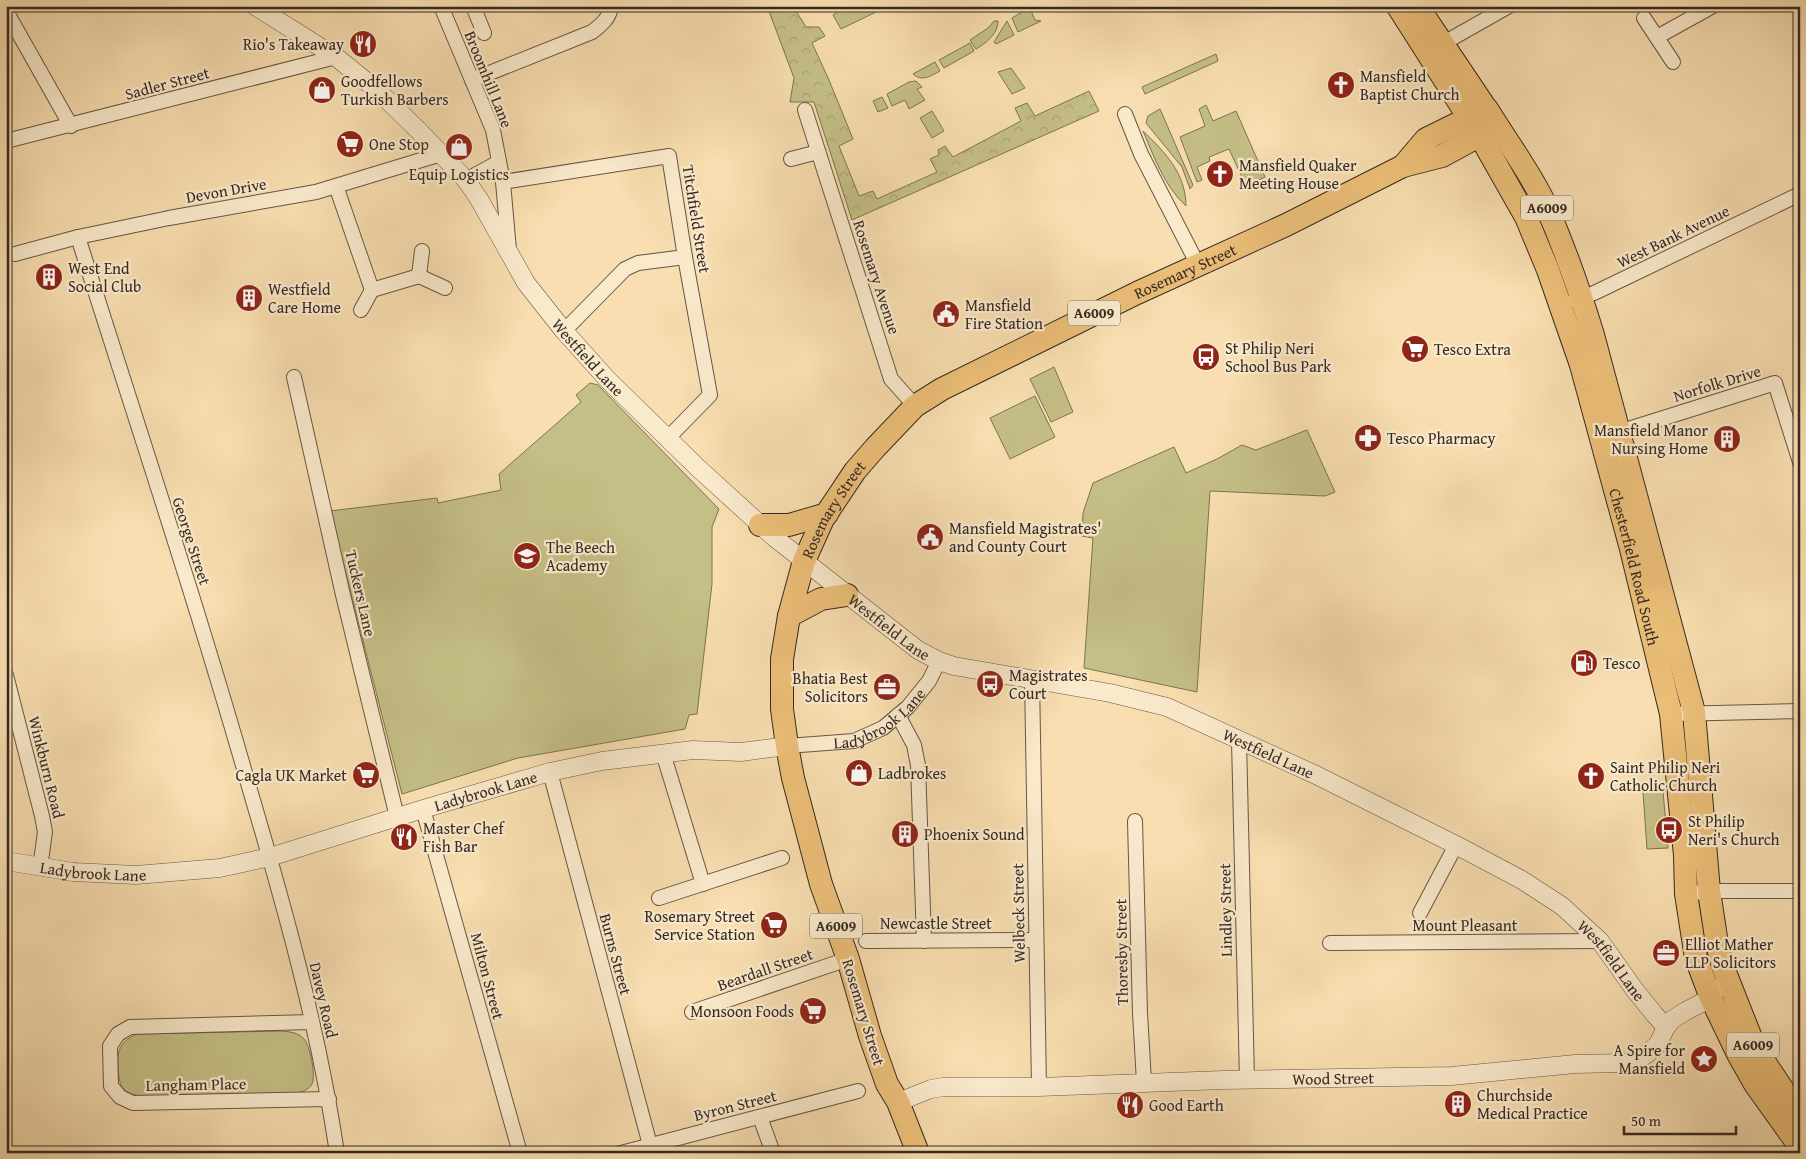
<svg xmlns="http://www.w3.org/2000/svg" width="1806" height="1159" viewBox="0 0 1806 1159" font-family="'Gentium Book Plus',serif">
  <defs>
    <pattern id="forest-crowns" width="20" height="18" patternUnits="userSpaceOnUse" patternTransform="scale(1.25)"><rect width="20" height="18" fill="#c4bf86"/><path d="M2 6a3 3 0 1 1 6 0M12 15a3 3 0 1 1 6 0" fill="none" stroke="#a9a473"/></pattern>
  </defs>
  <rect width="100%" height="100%" fill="#f8deb0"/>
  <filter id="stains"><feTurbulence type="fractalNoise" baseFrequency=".004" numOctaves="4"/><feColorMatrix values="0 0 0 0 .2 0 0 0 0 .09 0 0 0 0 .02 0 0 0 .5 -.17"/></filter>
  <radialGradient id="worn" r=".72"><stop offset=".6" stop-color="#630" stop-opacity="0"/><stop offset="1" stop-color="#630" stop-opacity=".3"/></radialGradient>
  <!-- green -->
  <g fill="#c4bf86" stroke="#7c7454">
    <path d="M847,6h26l3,6 -35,17 -8,-14z"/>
    <path d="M1032,6l-1,5 4,9 6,1 -23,11 -6,-14z"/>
    <path d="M994,21h4c0,13 -12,22 -22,28l-6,-9 18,-12z"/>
    <path d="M1007,21l7,14 -18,9 -2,-2z"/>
    <path d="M970,43l4,8 -30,17 -5,-8z"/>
    <path d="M1216,54l2,7 -73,33 -3,-7z"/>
    <path d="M935,62l5,9c-9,5 -18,11 -27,3z"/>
    <path d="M1011,68l14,20 -13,6 -14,-22z"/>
    <path d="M916,81l6,6 -5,2 8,11 -16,9 -4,-9 -13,6 -5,-12 22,-12z"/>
    <path d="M882,97l6,11 -10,4 -5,-11z"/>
    <path d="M1206,105l7,16 23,-10 29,66 -19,9 -17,-37 -20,8 1,4 -13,6 5,13 -5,2 -17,-45 25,-11 -6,-17z"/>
    <path d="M1160,109l33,76 -3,4 -8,-22 -36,-44 2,-7z"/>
    <path d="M932,111l12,20 -12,7 -12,-20z"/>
    <path d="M1143,131c22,21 43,43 43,75 -21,-19 -32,-49 -43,-75z"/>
    <path d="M1054,367l19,45 -22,10 -21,-43z"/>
    <path d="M590,383l8,2 121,124 -7,18v57l-15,130 -8,1 -4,14 -167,29 -116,36 -72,-283 107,-13 1,5 63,-13 -2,-16 82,-72 -5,-7z"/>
    <path d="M1035,396l20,41 -45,22 -20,-41z"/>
    <path d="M1307,430l28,62 -10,4 -115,-5 -13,201 -113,-24 9,-130 -11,-2 1,-23 10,-30 81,-36 12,26 31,-14 25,-14 14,5z"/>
    <path d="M1663,791l5,57 -21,1 -4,-57z"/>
    <path d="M282,1031c8,1 16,1 22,8 6,6 12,37 8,45 -3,6 -11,8 -17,10l-151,3c-23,-4 -25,-10 -26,-32 -1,-17 4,-24 19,-31z"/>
  </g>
  <!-- forest -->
  <path fill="url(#forest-crowns)" stroke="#7c7454" d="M767,6h26l13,21h13l6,9 -13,7 17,37 24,59 -14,7 20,50 14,-5 4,8 60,-27 -7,-13 9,-4 -1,-5 7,-4 8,11 68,-36 -6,-13 12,-5 8,13 54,-25 10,20 -247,109 -38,-118h-24l4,-24z"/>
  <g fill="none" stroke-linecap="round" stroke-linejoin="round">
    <!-- minor casing -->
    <g stroke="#665646" stroke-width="16">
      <g id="minor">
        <path d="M441,6l52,124 10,52 6,68"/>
        <path d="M473,6l11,27"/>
        <path d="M6,11l65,115"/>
        <path d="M1644,18l29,44"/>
        <path d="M1657,37l56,-31"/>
        <path d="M1442,44l67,-38"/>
        <path d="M472,80l120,-48c9,-7 18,-14 19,-26"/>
        <path d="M805,110l86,269 24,27"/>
        <path d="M1125,114l16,40 57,111"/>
        <path d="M6,141l330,-84"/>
        <path d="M791,159l27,-7"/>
        <path d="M466,180l33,-18"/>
        <path d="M503,182l166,-26 16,101 25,138 -42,43"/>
        <path d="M336,186l36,104 47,-14"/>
        <path d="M78,237c58,184 119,367 172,553 35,119 69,240 87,363"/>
        <path d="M422,251l-3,25 26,12"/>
        <path d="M15,254l63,-17 91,-19 147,-26 125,-38"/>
        <path d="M1574,300l20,-7 206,-99"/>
        <path d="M361,310l11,-20"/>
        <path d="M564,331l61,-62 13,-6 47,-6"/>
        <path d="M294,377l49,218 54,222"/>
        <path d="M1619,432l156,-49 25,79"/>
        <path d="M6,675l36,141 3,16 -5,36"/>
        <path d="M1032,679l7,408"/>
        <path d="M1671,714l129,-3"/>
        <path d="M898,715l16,30 4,20 6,176"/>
        <path d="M1239,740l8,340"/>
        <path id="s1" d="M787,746l67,-5 29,-13 25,-21 21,-26 10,-20"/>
        <path d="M663,753l40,131"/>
        <path d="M550,772l100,373"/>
        <path d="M423,809l97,344"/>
        <path d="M1135,821l5,192 4,69"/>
        <path d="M1686,894l23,-3h91"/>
        <path d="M659,898l123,-40"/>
        <path d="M1420,913l36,-68"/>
        <path d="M866,941l170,-1"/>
        <path d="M1330,943l270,-2"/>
        <path d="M692,1012l156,-53"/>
        <path d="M312,1022l-182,5 -12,7 -8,12 1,40 9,11 13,6 196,-4"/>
        <path d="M760,1117l13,36"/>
        <path d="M621,1153l237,-62"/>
      </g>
    </g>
    <!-- tertiary casing -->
    <g stroke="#665646" stroke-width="19">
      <g id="tertiary">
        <path id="s2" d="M255,6l81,51 42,34 41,40 47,49 13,19 47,84 38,48 44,49 90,88 77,70 143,112 21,11 15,5 156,27 57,14 149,68 140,70 66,35 40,26 38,35 34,48 21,26 11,12"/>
        <path id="s3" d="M6,861l67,11 63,3 84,-7 50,-11 153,-48 127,-37 52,-11 91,-11 48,2 46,-6"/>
        <path id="s4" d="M898,1102l33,-13 12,-2h96l184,-7 229,-4 123,-12 49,-1 13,-2 11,-8 10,-9 8,-17 7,-8 13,-8 25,-13 6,-10"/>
      </g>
    </g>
    <!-- primary casing -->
    <g stroke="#352923" stroke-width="23">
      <g id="primary">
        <path d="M1397,6l81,127"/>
        <path d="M1418,6l69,103"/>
      </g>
    </g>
    <!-- trunk casing -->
    <g stroke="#352923" stroke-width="24">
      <g id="trunk">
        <path id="s5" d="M1480,136l46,81 22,53 33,95 49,180 41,169 14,141 1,39 10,64 15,40 27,56 17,30 45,63"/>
        <path d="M1403,166l23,-27 61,-30c20,33 44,64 60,99 18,41 33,84 46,127l101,377 15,179 8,53 6,23 32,81 45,67"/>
        <path d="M760,525h29l38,-11"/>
        <path d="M789,616l32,-17 26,-4"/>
        <path id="s6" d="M918,1153l-20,-51 -11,-18 -17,-48 -22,-77 -27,-75 -28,-106 -6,-32 -5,-37v-50l7,-43 15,-55 19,-42 32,-48 20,-23 40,-42 27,-17 195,-96 149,-68 117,-59 39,-10 55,-30"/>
      </g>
    </g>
    <!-- minor -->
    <use href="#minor" stroke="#faeacc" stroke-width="14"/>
    <!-- tertiary -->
    <use href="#tertiary" stroke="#faeacc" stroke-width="18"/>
    <!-- primary -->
    <use href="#primary" stroke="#ecbf78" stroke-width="21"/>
    <!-- trunk -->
    <use href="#trunk" stroke="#ecbf78" stroke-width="22"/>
  </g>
  <!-- icons -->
  <defs>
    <g id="restaurant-disc" transform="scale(1.4375)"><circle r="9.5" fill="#8f2418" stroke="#faeacc"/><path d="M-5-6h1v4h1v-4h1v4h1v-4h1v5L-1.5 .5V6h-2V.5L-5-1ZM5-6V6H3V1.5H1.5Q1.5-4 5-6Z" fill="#fff"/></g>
    <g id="church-disc" transform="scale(1.4375)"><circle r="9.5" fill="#8f2418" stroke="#faeacc"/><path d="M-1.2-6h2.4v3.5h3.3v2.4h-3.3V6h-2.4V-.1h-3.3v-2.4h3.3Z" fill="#fff"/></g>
    <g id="shop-disc" transform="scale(1.4375)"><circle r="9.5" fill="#8f2418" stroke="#faeacc"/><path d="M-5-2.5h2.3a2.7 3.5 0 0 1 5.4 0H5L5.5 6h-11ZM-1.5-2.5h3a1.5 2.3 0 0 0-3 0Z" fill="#fff"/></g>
    <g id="supermarket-disc" transform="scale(1.4375)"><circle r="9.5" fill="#8f2418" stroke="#faeacc"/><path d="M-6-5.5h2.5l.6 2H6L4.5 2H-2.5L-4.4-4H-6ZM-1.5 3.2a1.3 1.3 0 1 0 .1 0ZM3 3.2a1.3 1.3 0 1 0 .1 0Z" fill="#fff"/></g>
    <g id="building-disc" transform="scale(1.4375)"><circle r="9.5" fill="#8f2418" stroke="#faeacc"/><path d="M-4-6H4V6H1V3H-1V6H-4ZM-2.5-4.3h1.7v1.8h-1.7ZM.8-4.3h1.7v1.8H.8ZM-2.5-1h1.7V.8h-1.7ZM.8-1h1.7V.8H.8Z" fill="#fff"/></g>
    <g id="civic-disc" transform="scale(1.4375)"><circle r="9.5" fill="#8f2418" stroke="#faeacc"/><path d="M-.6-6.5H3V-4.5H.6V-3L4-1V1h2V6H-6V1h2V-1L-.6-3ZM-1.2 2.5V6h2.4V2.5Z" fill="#fff"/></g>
    <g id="bus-disc" transform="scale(1.4375)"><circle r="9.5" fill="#8f2418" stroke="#faeacc"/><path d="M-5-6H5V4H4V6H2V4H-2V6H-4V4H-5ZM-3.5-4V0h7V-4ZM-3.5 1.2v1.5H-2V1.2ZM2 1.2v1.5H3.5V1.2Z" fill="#fff"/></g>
    <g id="pharmacy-disc" transform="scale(1.4375)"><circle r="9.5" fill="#8f2418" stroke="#faeacc"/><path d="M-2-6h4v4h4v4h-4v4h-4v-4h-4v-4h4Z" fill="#fff"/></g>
    <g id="school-disc" transform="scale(1.4375)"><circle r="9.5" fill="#8f2418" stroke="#faeacc"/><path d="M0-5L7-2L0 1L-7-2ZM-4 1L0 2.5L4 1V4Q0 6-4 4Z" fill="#fff"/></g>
    <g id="fuel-disc" transform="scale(1.4375)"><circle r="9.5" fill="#8f2418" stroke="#faeacc"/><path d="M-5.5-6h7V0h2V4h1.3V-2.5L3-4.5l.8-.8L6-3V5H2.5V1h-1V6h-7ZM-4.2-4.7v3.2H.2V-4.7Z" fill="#fff"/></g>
    <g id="office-disc" transform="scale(1.4375)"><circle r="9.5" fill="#8f2418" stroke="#faeacc"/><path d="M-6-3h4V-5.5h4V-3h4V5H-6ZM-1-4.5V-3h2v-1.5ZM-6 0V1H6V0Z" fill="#fff"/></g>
    <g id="sight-disc" transform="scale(1.4375)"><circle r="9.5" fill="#8f2418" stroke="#faeacc"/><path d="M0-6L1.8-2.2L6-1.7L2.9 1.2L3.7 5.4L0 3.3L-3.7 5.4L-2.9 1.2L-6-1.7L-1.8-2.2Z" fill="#fff"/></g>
  </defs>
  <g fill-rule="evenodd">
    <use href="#restaurant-disc" x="363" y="44"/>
    <use href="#church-disc" x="1341" y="85"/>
    <use href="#shop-disc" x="322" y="90"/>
    <use href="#supermarket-disc" x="350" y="144"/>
    <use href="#shop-disc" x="459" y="147"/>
    <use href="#church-disc" x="1220" y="174"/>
    <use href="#building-disc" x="49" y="277"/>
    <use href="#building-disc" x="249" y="298"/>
    <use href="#civic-disc" x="946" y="314"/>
    <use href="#supermarket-disc" x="1415" y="349"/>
    <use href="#bus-disc" x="1206" y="357"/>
    <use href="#pharmacy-disc" x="1368" y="438"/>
    <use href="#building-disc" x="1727" y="439"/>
    <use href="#civic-disc" x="930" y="537"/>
    <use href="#school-disc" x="527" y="556"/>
    <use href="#fuel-disc" x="1584" y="663"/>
    <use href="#bus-disc" x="990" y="684"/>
    <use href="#office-disc" x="887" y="687"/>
    <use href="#shop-disc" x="859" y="773"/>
    <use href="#supermarket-disc" x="366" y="775"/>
    <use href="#church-disc" x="1591" y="776"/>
    <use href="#bus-disc" x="1669" y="830"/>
    <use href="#building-disc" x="905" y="834"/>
    <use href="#restaurant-disc" x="404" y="837"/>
    <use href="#supermarket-disc" x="774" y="925"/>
    <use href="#office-disc" x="1666" y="953"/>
    <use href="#supermarket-disc" x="813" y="1011"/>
    <use href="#sight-disc" x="1704" y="1059"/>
    <use href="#building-disc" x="1458" y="1104"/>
    <use href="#restaurant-disc" x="1130" y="1105"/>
  </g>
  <g text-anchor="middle" stroke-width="4.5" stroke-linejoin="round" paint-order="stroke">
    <!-- shield labels -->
    <g fill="#faeacc" stroke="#706356" stroke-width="1">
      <rect x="1521" y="195.5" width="52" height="25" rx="4"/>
      <rect x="1068" y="300.5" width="52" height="25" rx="4"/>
      <rect x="810" y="913.5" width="52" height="25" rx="4"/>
      <rect x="1727" y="1032.5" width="52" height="25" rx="4"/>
    </g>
    <g font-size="15" font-weight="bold" fill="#352923">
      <text x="1547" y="213">A6009</text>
      <text x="1094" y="318">A6009</text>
      <text x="836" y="931">A6009</text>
      <text x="1753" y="1050">A6009</text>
    </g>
    <!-- poi labels -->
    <g font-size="16" fill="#352923" stroke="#faeacc" text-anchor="start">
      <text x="344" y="50" text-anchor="end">Rio's Takeaway</text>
      <text x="1360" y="82">Mansfield<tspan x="1360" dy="18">Baptist Church</tspan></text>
      <text x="341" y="87">Goodfellows<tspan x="341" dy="18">Turkish Barbers</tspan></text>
      <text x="369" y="150">One Stop</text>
      <text x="1239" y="171">Mansfield Quaker<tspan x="1239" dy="18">Meeting House</tspan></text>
      <text x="459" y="180" text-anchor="middle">Equip Logistics</text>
      <text x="68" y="274">West End<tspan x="68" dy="18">Social Club</tspan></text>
      <text x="268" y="295">Westfield<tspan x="268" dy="18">Care Home</tspan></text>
      <text x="965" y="311">Mansfield<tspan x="965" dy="18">Fire Station</tspan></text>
      <text x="1225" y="354">St Philip Neri<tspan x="1225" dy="18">School Bus Park</tspan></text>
      <text x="1434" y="355">Tesco Extra</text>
      <text x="1708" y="436" text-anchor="end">Mansfield Manor<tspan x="1708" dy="18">Nursing Home</tspan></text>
      <text x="1387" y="444">Tesco Pharmacy</text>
      <text x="949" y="534">Mansfield Magistrates'<tspan x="949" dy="18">and County Court</tspan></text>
      <text x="546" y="553">The Beech<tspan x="546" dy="18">Academy</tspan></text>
      <text x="1603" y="669">Tesco</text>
      <text x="1009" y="681">Magistrates<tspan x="1009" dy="18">Court</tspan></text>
      <text x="868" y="684" text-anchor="end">Bhatia Best<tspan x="868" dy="18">Solicitors</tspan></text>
      <text x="1610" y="773">Saint Philip Neri<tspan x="1610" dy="18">Catholic Church</tspan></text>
      <text x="878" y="779">Ladbrokes</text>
      <text x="347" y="781" text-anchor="end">Cagla UK Market</text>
      <text x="1688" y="827">St Philip<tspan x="1688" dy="18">Neri's Church</tspan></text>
      <text x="423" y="834">Master Chef<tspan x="423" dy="18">Fish Bar</tspan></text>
      <text x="924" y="840">Phoenix Sound</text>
      <text x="755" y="922" text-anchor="end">Rosemary Street<tspan x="755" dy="18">Service Station</tspan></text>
      <text x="1685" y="950">Elliot Mather<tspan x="1685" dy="18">LLP Solicitors</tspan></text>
      <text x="794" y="1017" text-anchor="end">Monsoon Foods</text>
      <text x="1685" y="1056" text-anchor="end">A Spire for<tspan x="1685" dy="18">Mansfield</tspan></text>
      <text x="1477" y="1101">Churchside<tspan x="1477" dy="18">Medical Practice</tspan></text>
      <text x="1149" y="1111">Good Earth</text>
    </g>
    <!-- street labels -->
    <g font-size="16" fill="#352923" stroke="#faeacc">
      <text transform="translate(489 79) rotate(68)" y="6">Broomhill Lane</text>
      <text transform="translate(167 83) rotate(-15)" y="6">Sadler Street</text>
      <text transform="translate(226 190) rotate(-10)" y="6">Devon Drive</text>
      <text transform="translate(697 219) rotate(81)" y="6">Titchfield Street</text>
      <text transform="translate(1673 236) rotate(-26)" y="6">West Bank Avenue</text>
      <text dy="6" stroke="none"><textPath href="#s6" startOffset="1111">Rosemary Street</textPath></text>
      <text transform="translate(877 277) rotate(72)" y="6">Rosemary Avenue</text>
      <text dy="6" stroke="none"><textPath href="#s2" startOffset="491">Westfield Lane</textPath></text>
      <text transform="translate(1717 383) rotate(-17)" y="6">Norfolk Drive</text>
      <text dy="6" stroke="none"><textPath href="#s6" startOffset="676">Rosemary Street</textPath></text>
      <text transform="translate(192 541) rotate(72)" y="6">George Street</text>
      <text dy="6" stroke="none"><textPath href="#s5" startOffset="460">Chesterfield Road South</textPath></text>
      <text transform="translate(361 593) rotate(77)" y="6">Tuckers Lane</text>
      <text dy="6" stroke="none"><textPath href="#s2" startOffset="896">Westfield Lane</textPath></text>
      <text dy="6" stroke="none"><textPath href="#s1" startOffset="100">Ladybrook Lane</textPath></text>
      <text dy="6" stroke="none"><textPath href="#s2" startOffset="1301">Westfield Lane</textPath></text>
      <text transform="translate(47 767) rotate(76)" y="6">Winkburn Road</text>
      <text dy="6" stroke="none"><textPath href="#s3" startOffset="492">Ladybrook Lane</textPath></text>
      <text dy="6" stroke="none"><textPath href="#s3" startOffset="88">Ladybrook Lane</textPath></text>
      <text transform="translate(1225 910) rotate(-91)" y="6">Lindley Street</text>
      <text transform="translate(1018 913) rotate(-91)" y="6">Welbeck Street</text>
      <text x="936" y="929">Newcastle Street</text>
      <text x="1465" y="931">Mount Pleasant</text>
      <text transform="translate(1121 952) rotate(-91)" y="6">Thoresby Street</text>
      <text transform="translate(616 954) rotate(75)" y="6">Burns Street</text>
      <text dy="6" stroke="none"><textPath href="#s2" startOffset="1706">Westfield Lane</textPath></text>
      <text transform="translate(765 969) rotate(-19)" y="6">Beardall Street</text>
      <text transform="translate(488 976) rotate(75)" y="6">Milton Street</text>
      <text transform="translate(324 1000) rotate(77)" y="6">Davey Road</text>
      <text transform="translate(864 1012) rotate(73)" y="6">Rosemary Street</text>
      <text dy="6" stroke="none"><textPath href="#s4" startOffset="438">Wood Street</textPath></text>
      <text transform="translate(196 1084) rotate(-1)" y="6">Langham Place</text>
      <text transform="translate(735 1105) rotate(-14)" y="6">Byron Street</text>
    </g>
  </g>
  <!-- margin -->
  <rect width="1806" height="1159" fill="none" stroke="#f8deb0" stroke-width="25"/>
  <rect x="8" y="8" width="1791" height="1144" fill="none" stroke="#352923" stroke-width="2.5"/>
  <rect x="12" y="12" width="1781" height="1134" fill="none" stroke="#352923"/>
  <!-- scale -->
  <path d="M1624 1126v8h112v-8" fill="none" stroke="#352923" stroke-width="2.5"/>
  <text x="1631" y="1126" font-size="15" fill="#352923" stroke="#faeacc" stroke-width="4" paint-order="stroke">50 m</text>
  <rect width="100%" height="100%" filter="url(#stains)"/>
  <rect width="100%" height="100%" fill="url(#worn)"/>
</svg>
